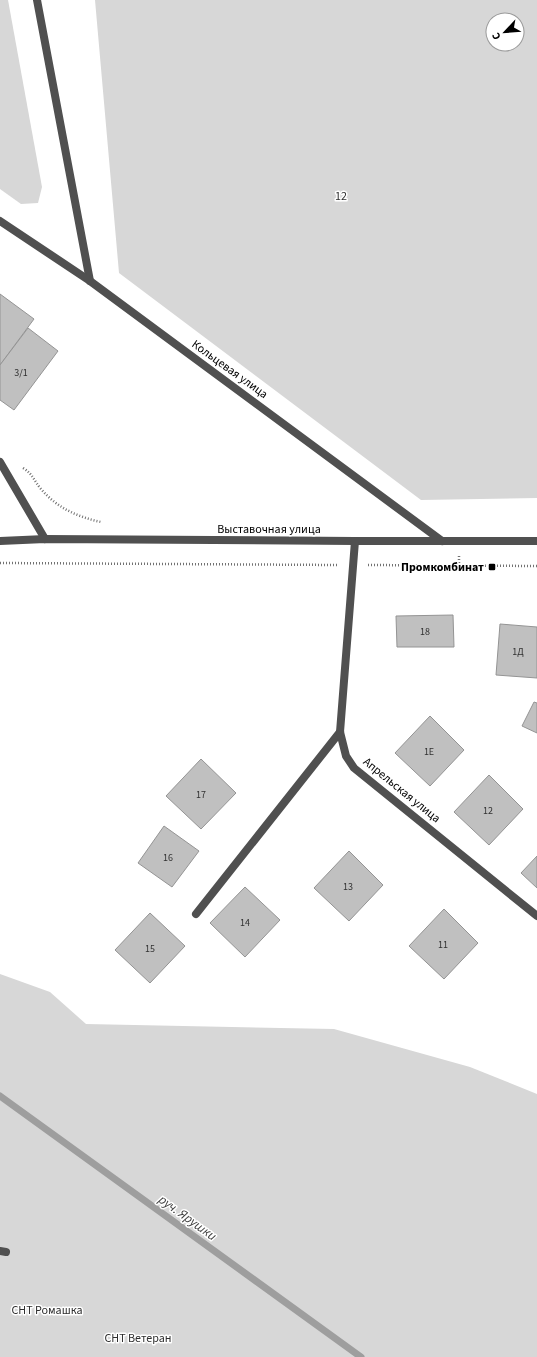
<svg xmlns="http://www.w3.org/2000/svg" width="537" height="1357" viewBox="0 0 537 1357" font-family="'Source Sans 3',sans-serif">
  <rect width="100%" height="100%" fill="#fff"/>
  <!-- green -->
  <g fill="#d7d7d7" fill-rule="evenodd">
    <path d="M0,0h8l34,187 -4,16 -17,1 -21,-15z"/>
    <path d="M95,0h442v498l-116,2 -302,-227zM493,20h24v24h-24z"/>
    <path d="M0,974l50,18 36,32 248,5 136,38 67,27v263h-537z"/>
  </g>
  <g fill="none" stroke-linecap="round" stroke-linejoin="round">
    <!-- stream -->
    <path stroke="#9e9e9e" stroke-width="7" d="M0,1096l361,261"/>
  </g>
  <!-- building -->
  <g fill="#c0c0c0" stroke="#949494">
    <path d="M0,294l34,25 -34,46z"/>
    <path d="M28,328l30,23 -44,59 -14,-10v-35z"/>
    <path d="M453,615l1,32h-57l-1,-31z"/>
    <path d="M500,624l37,3v51l-41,-3z"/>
    <path d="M534,702l3,1v30l-15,-7z"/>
    <path d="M430,716l34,34 -34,36 -35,-33z"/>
    <path d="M201,759l35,34 -35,36 -35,-33z"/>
    <path d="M489,775l34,34 -34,36 -35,-33z"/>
    <path d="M164,826l35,25 -27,36 -34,-24z"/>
    <path d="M349,851l34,34 -34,36 -35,-33z"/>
    <path d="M537,856v32l-16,-15z"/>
    <path d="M245,887l35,33 -35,37 -35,-34z"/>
    <path d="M444,909l34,34 -34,36 -35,-33z"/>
    <path d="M150,913l35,33 -35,37 -35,-33z"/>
  </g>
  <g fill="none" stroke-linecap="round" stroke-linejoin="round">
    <!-- path -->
    <g stroke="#727272" stroke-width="2.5" stroke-dasharray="1 2" stroke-linecap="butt">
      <path d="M23,468c10,6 11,13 18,21 16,19 37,28 60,33"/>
      <path d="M459,556v9"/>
      <path d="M0,563l339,2"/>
      <path d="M368,565l169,1"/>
    </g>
    <!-- lane -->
    <g stroke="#505050" stroke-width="8">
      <path d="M0,462l45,77"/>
      <path d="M196,914l144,-182"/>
    </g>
    <!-- street -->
    <g stroke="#505050" stroke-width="8">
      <path d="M37,0l53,281"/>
      <path d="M0,221l90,60 352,260"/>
      <path d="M0,541l45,-2 310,2h182"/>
      <path d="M355,541l-15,191 6,24 8,12 183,148"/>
      <path d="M0,1251l6,1"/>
    </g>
  </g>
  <!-- markers -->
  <rect fill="#000" stroke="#fff" stroke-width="1.5" x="488" y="563" width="8" height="8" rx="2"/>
  <g text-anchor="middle" stroke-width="3" stroke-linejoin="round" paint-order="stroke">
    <!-- number labels -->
    <g font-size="10" fill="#303030">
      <text x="21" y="376">3/1</text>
      <text x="425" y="635">18</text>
      <text x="518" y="655">1Д</text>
      <text x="429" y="755">1Е</text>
      <text x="201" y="798">17</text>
      <text x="488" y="814">12</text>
      <text x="168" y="861">16</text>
      <text x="348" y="890">13</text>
      <text x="245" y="926">14</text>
      <text x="443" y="948">11</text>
      <text x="150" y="952">15</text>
    </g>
    <!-- park labels -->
    <g font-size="12" fill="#2e2e2e" stroke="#fff">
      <text x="341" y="200">12</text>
      <text x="47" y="1314">СНТ Ромашка</text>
      <text x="138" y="1342">СНТ Ветеран</text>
    </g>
    <!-- street labels -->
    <g font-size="12" fill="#000" stroke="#fff">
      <text transform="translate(230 369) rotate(36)" y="4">Кольцевая улица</text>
      <text x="269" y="533">Выставочная улица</text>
      <text transform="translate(402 790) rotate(39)" y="4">Апрельская улица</text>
    </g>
    <!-- poi labels -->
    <g font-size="12" font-weight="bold" fill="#000" stroke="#fff" text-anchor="end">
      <text x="484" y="571">Промкомбинат</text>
    </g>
    <!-- water labels -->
    <g font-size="13" font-style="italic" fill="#3f3f3f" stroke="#fff">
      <text transform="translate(188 1217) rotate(36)" y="5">руч. Ярушки</text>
    </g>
  </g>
  <!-- north arrow -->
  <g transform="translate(505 32) rotate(244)"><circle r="19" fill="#ffffff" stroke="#999999"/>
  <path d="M0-3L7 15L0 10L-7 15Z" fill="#000000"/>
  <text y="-6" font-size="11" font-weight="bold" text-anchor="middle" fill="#000000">С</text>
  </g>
</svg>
